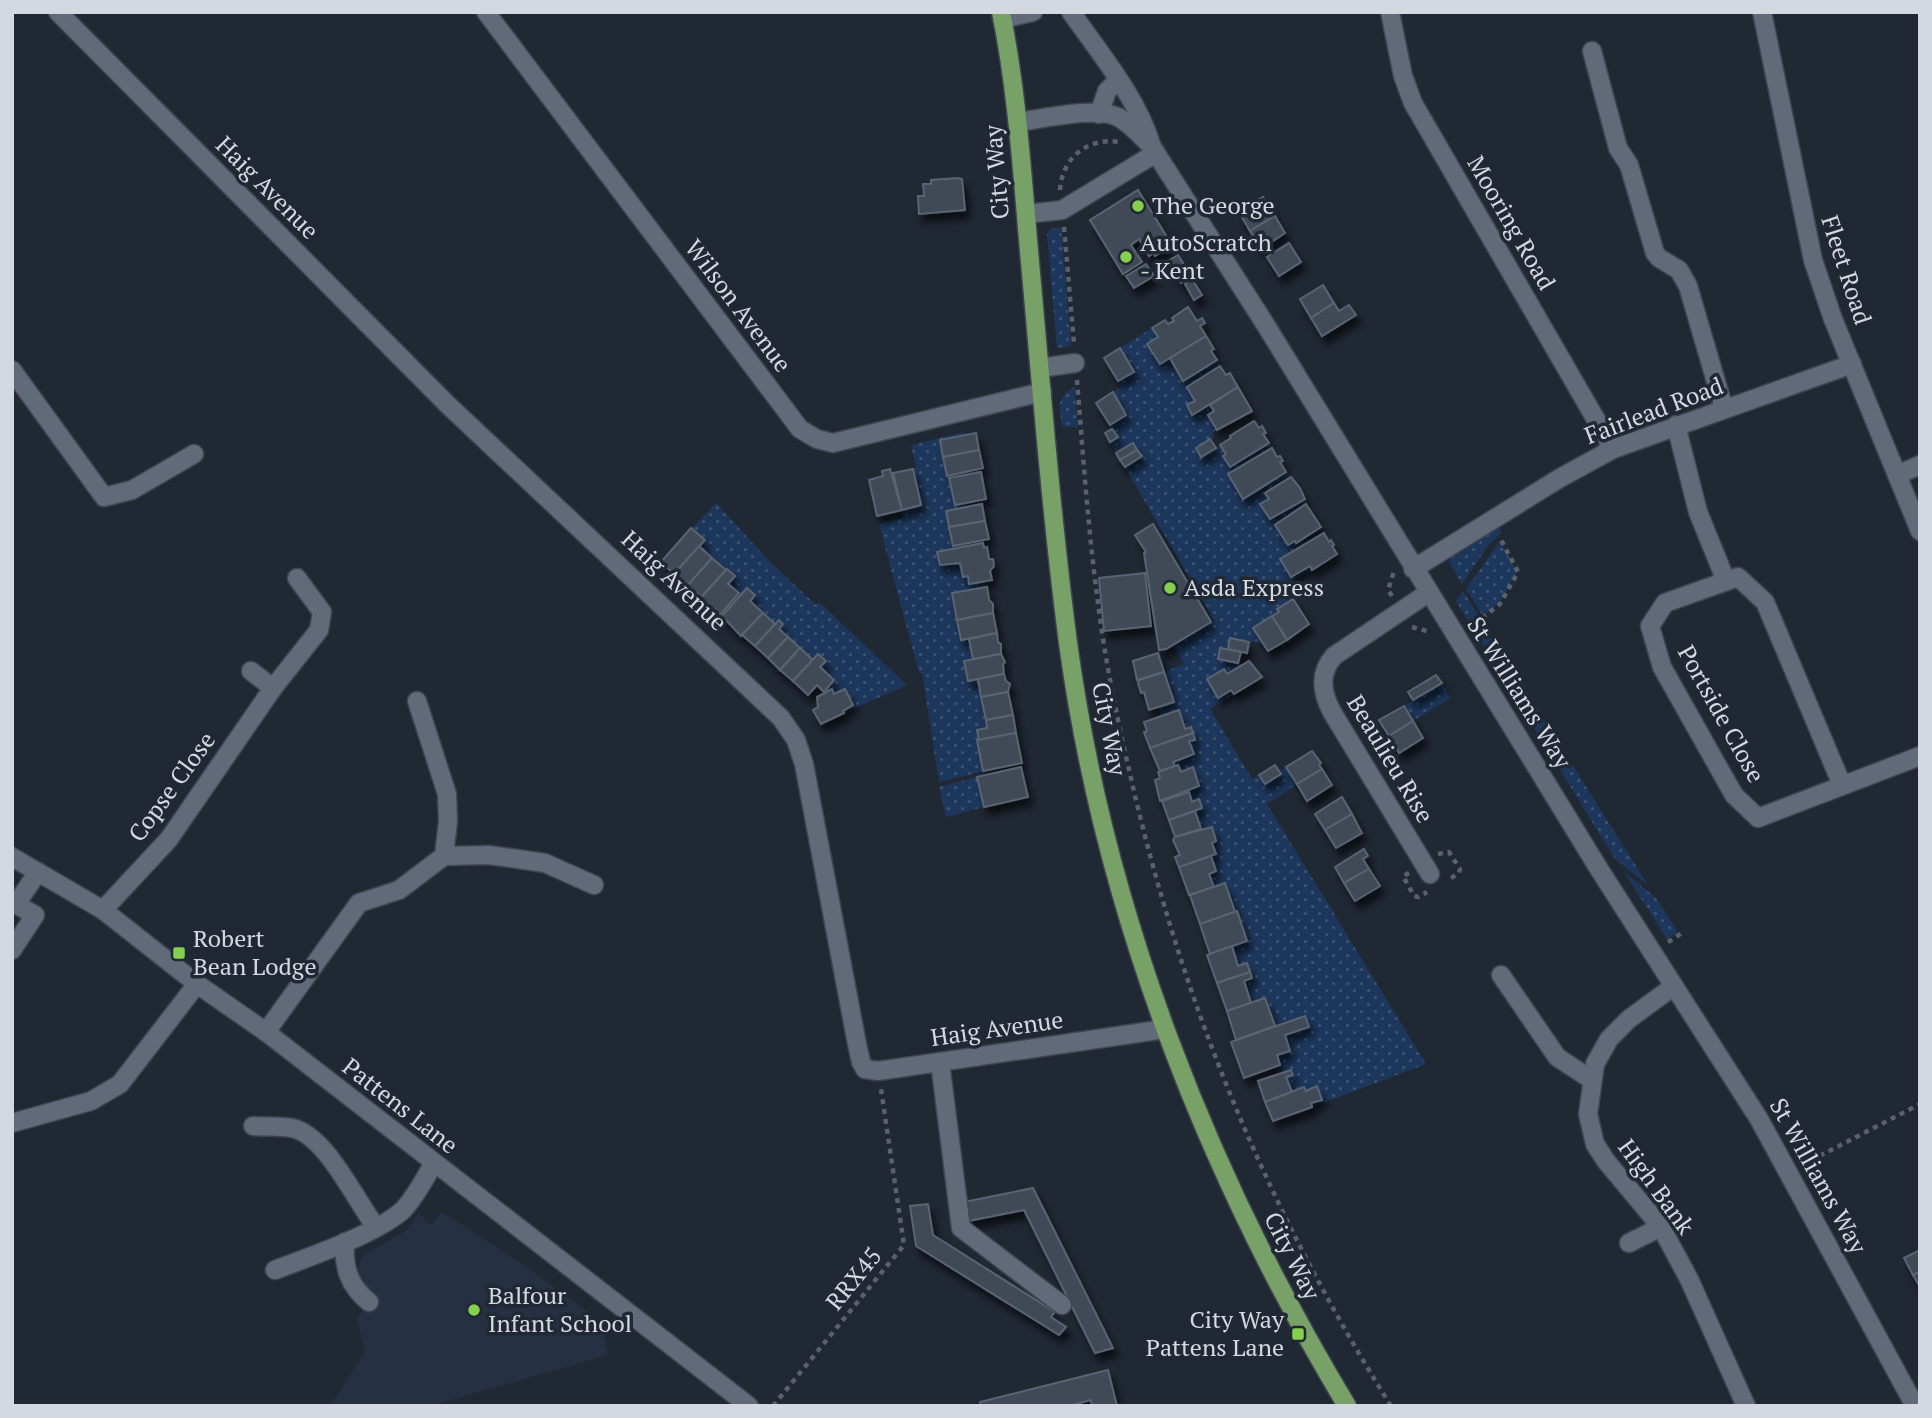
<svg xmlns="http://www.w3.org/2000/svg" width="1932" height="1418" viewBox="0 0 1932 1418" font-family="'PT Serif',serif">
  <defs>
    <pattern id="grass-dots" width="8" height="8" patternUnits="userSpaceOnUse" patternTransform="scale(1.75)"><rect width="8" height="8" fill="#1d375c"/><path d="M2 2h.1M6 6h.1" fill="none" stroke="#3d5373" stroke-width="1.8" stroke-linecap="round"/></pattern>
    <filter id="shadow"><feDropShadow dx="4.5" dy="8" stdDeviation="3.5" flood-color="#0009"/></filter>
  </defs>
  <rect width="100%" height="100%" fill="#202834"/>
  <!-- built -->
  <path fill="#253142" d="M442,1212l80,52 79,58 7,33 -178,51h-100l35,-54 -8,-34 16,-22 -13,-15 -2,-10 2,-9 4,-7 42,-24 12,-17 14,11z"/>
  <!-- grass -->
  <g fill="url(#grass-dots)">
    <path d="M1061,227l10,119 -14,2 -10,-114 4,-5z"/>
    <path d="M1152,328l6,9 -10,7 12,20 10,-6 13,22 34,-20 3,6 -33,21 8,14 -8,5 6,9 17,-10 4,6 -6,4 9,15 -5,3 2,4 -4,3 5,8 5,-3 6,9 -3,2 7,11 39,-24 3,5 -44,26 15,24 43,-26 5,5 -25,15 3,7 -8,5 8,14 36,-19 1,5 -24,15 14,24 7,-5 3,5 -25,16 10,18 19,-11 2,4 -27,15 8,14 -16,10 2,3 -25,16 10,16 -34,-6 -2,11 -8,-1 -2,11 20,4 3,3 -14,8 -3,-5 -17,10 11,19 13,-8 3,4 -24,15 42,70 7,-4 6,9 15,-10 -1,-2 7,-5 11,17 -30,20 159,260 -114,43 -1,-4 11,-4 -5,-13 -11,5 -2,-4 -12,5 -6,-15 7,-2 -2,-5 -8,2 -6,-17 13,-4 -5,-16 24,-8 -4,-11 -30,10 -10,-28 -14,5 -7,-22 8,-3 -5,-14 -9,2 -6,-20 15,-6 -22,-57 -11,4 -5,-13 7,-3 -5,-15 5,-2 -4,-11 4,-2 -4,-14 -11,4 -6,-20 7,-3 -3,-9 -7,3 -4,-12 11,-4 -6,-18 -12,4 -3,-7 -3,1 -2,-4 21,-8 -5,-13 5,-1 -9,-11 -6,-19 -18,6 -2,-8 15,-6 -10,-30 20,-8 -11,-19 38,-23h4l-110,-189 7,-4 -16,-26 25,-16 -3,-6 16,-9 -14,-24z"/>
    <path d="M1074,387l4,41 -16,-2c-2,-21 -7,-26 12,-39z"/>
    <path d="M964,432l1,4 -25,5 7,34 33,-6 1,3 -31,6 5,27 17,-3 10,2 -36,7 6,34 37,-6 -6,4 -46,9 3,13 20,-2 3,14 5,-1 1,8 17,-3 1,6 -35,7 9,46 8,-1 4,20 -4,22 9,-2 9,49 -10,2 6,41 -44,11 -17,-109h-3l-40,-149 24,-6 -1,-8 19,-5 -8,-36 3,-1 -5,-23z"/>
    <path d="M716,503l53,58 47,44 3,-3 88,83 -63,28 -1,-2 10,-7 -7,-15 -12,5 -2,-4 -8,2 10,-12 -14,-13 5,-5 -12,-2 -34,-31 4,-5 -4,-4 -4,4 -25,-23 -3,-12 -25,27 -2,-1 19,-22 -11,-9 7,-8 -36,-30 5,-6 -13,-11z"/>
    <path d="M1500,527l1,7 -12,10 -27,40 -13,-22 2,-4z"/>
    <path d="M1500,541l17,30 -15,29 -19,16 -17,-27z"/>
    <path d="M1463,591l185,294 -33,-26 -159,-258z"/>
    <path d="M1442,683l8,15 -37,23 -9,-15z"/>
    <path d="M977,777l7,30 -38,10 -7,-30z"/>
    <path d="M1624,872l32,26 22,34 -11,7z"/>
  </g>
  <!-- building -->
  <g fill="#3f4856" stroke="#5a6472" stroke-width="2" filter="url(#shadow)">
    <path d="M958,178l4,1 3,31 -46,4 -1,-18h6l-1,-12h8v-4z"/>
    <path d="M1138,190l34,55 -17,11 -1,-3 -5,3 -10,-17 -8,6 11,17 -19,12 -33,-54z"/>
    <path d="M1263,197l12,19 -25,15 -11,-19z"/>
    <path d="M1275,216l10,17 -24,16 -11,-18z"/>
    <path d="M1289,243l12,19 -22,14 -12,-19z"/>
    <path d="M1178,255l14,22 -11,6 -13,-22z"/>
    <path d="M1146,264l8,12 -20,12 -8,-12z"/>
    <path d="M1192,279l10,16 -8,5 -9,-16z"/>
    <path d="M1323,285l11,18 -23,15 -11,-19z"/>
    <path d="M1334,303l5,8 10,-6 7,10 -34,21 -11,-18z"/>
    <path d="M1188,307l9,14 5,-3 3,5 -5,3 6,10 -46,28 -13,-20 11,-7 -6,-9 13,-8 3,4 6,-3 -2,-3z"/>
    <path d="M1206,336l8,13 -3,2 6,9 -34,21 -13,-23z"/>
    <path d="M1120,348l14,24 -16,9 -14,-23z"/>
    <path d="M1220,366l6,9 4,-2 8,14 -46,28 -5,-10 8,-4 -8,-14z"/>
    <path d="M1238,387l14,24 -35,19 -9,-15 6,-4 -4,-6z"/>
    <path d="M1113,392l13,23 -16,10 -14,-22z"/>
    <path d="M1254,421l5,7 3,-2 4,7 -3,1 6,9 -39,24 -7,-11 3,-2 -6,-9 11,-7 -1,-2z"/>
    <path d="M1112,429l6,8 -8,5 -5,-9z"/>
    <path d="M976,433l3,17 -36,7 -3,-17z"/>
    <path d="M1210,439l6,9 -15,9 -5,-9z"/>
    <path d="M1133,443l4,7 -17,10 -4,-7z"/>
    <path d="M1272,448l5,9 3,-1 3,5 -3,1 6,10 -43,27 -15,-25z"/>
    <path d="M979,450l4,18 -36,8 -4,-19z"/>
    <path d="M1137,450l5,6 -17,11 -5,-7z"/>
    <path d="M890,469l12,41 -25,6 -8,-36 14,-4 -1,-5z"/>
    <path d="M913,469l8,36 -19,5 -9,-37z"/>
    <path d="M981,472l5,27 -31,6 -6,-27z"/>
    <path d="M1291,477l9,11 5,11 -35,20 -10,-15 9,-5 -4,-6z"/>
    <path d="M982,504l3,17 -36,6 -3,-16z"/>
    <path d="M1306,504l15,23 -25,16 -1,-2 -7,4 -13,-20z"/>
    <path d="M985,521l4,18 -36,7 -4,-19z"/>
    <path d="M1153,524l58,98 -45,27 -7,1 -15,-97 2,-1 -11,-17z"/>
    <path d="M691,528l14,12 -31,34 -13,-12z"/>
    <path d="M1324,533l5,9 2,-2 3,5 -2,1 5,8 -25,16 -2,-4 -19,11 -11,-18z"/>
    <path d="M983,543l1,5 3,-1 2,12h4l1,7 -4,5 2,9 -23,4 -1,-8 -5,1 -3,-14 -20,2 -3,-13z"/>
    <path d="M699,546l13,12 -24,27 -14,-11z"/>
    <path d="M712,558l14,12 -25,27 -13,-12z"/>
    <path d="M727,569l8,7 -7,8 11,9 -19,22 -21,-15z"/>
    <path d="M1145,573l6,53 -47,5 -5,-53z"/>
    <path d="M987,587l2,13 4,4v9l-36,7 -5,-27z"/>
    <path d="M747,588l8,7 -5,6 13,12 -22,23 -19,-20z"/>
    <path d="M1293,599l16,25 -22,16 -15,-24 7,-4 -2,-3z"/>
    <path d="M763,613l12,11 -20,22 -13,-11z"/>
    <path d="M993,613l4,20 -36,7 -4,-20z"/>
    <path d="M1272,616l15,24 -19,11 -15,-23z"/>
    <path d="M779,620l4,4 -4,5 9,8 -20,21 -13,-12z"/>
    <path d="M997,633l1,9 3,2v10l-28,5 -4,-20z"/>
    <path d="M788,637l12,11 -20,22 -12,-12z"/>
    <path d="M1230,638l19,4 -2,11 -19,-4z"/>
    <path d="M800,648l13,12 -20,21 -13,-11z"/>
    <path d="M1220,648l21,4 -3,11 -20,-4z"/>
    <path d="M1158,653l6,19 -27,8 -4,-19z"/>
    <path d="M818,654l8,7 -6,6 14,13 -10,12 -7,-7 -9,10 -15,-14z"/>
    <path d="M1001,654l4,8 -2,2 1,10 -36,7 -4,-20z"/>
    <path d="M1249,661l13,16 -28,17 -3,-4 -13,8 -11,-19 17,-10 3,5z"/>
    <path d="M1164,672l10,30 -25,8 -5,-18 -3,1 -3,-10 1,-3z"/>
    <path d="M1004,674l2,7 4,3 -2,8 -27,5 -3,-18z"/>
    <path d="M1436,675l6,8 -29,17 -5,-8z"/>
    <path d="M832,689l2,5 11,-5 8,16 -10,6 1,2 -23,11 -8,-14 5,-3 -1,-10z"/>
    <path d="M1008,692l5,23 -27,5 -5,-23z"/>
    <path d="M1404,706l9,15 -24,15 -10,-16z"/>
    <path d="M1179,710l6,19 6,-2 2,6 -43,15 -6,-16 3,-1 -3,-9z"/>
    <path d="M1013,715l3,18 -37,7 -2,-10 10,-2 -1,-8z"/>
    <path d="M1413,721l10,17 -24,15 -10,-17z"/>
    <path d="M1016,733l6,30 -39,8 -6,-31z"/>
    <path d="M1193,733l2,7 -6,1 5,13 -21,8 2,4 -15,5 -10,-23z"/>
    <path d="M1312,751l9,12 -2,2 3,4 -25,15 -11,-17z"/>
    <path d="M1178,765l3,7 12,-5 6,19 -39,15 -5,-21 5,-2 -2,-6z"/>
    <path d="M1275,765l6,9 -16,10 -6,-9z"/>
    <path d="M1021,767l7,30 -44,10 -7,-30z"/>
    <path d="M1322,769l10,16 -25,16 -10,-17z"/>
    <path d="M1189,792l3,10 7,-3 3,9 -33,12 -7,-19z"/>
    <path d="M1342,797l10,17 -27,16 -10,-16z"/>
    <path d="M1195,811l6,18 -26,8 -6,-17z"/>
    <path d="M1352,814l10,19 -26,15 -11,-18z"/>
    <path d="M1212,827l4,14 -4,2 4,11 -37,13 -4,-10 5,-2 -7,-15 2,-3z"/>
    <path d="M1364,849l4,7 -5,3 6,10 -25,14 -9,-16z"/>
    <path d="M1211,856l5,15 -7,3 5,13 -25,8 -10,-28z"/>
    <path d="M1369,869l11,17 -25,15 -11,-18z"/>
    <path d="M1225,883l10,29 -35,12 -10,-29z"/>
    <path d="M1237,911l10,30 -37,13 -10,-30z"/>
    <path d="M1232,946l6,20 9,-3 3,9 -33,11 -10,-28z"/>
    <path d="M1250,972l2,6 -8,3 7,22 -24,8 -10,-28z"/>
    <path d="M1265,998l10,28 -39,14 -9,-29z"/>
    <path d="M1305,1016l4,11 -24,8 5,16 -13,4 3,10 -36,13 -13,-36z"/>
    <path d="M1291,1070l2,5 -7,2 6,15 -27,10 -7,-21z"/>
    <path d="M1317,1086l5,14 -11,3 1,4 -39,14 -8,-19 39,-15 2,4z"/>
    <path d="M1033,1188l80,160 -18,5 -71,-143 -56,11 -4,-19z"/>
    <path d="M928,1204l5,31 122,77 -4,5 15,10 -7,8 -143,-89 -6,-40z"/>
    <path d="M1920,1250v22l-7,3 -9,-17z"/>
    <path d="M1920,1272v15l-7,-12z"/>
    <path d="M1108,1370l9,36h-25l-1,-6 -22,6h-88l-1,-4z"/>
  </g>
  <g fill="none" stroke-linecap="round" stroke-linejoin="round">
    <!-- minor casing -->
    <g stroke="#3f454f" stroke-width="21">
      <g id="minor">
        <path d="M58,12l390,393 333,313 15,22 8,24 53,280 4,18 4,7 13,2 287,-42"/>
        <path d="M486,12l314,417 17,10 16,4 209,-51"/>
        <path d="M1071,12c30,43 66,85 81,135l115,180 332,542 160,250 156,287"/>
        <path d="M1390,12l13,64 10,27 200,346"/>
        <path d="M1762,12l51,248 20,59 87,212"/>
        <path d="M1002,19l31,-7"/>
        <path d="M1592,51l26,97 11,17 26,88 4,5 20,12 9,16 36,123"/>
        <path d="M1099,114l8,-23 11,-11"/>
        <path d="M1018,122c25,-3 77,-16 100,-5 13,7 24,20 34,30"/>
        <path d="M1026,214l36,-4 94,-57"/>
        <path d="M1040,368l35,-5"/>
        <path d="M12,370l92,127 28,-7 62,-36"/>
        <path d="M1676,425l22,87 28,69"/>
        <path d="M1897,475l23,-10"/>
        <path d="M1413,569l147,-91 53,-29 239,-85"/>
        <path d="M1428,593l-94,63c-16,18 -12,37 -2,56l98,162"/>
        <path d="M251,671l22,17"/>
        <path d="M417,701l30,93 1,27 -4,35"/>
        <path d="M1842,785l-77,-183 -27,-25 -73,26 -15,23 12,41 72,128 24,23 162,-62"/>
        <path d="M12,857l91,53 94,74 69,48 483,374"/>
        <path d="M12,902l23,13 -23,35"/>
        <path d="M16,904l22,-32"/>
        <path d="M103,910l66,-71 104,-151 46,-58 3,-18 -25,-34"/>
        <path d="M1501,975l56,82 35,23"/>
        <path d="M1674,986l-45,33 -20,20 -14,25 -7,50 7,30 11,17 55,66 28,52 57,127"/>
        <path d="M266,1032l93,-129 40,-13 45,-34 45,-1 56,8 49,22"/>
        <path d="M940,1062l21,166 101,77"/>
        <path d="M12,1123l79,-22 29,-17 77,-100"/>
        <path d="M253,1126c13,1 27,0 39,2 34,7 63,72 84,99"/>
        <path d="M345,1242c-2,25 4,44 24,60"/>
        <path d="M1629,1243l32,-16"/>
        <path d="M275,1270c34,-13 104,-37 129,-61 12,-13 21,-31 30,-46"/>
      </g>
    </g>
    <!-- major casing -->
    <g stroke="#3f454f" stroke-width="21">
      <path id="major" d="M1001,12c16,79 21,159 28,239 12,131 22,262 39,392 37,270 139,530 279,763"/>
    </g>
    <!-- path -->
    <g stroke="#5a616c" stroke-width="4.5" stroke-dasharray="5 5" stroke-linecap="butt">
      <path d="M1060,190c2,-32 27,-53 60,-48"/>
      <path d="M1064,227l10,117"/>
      <path d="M1077,380c6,74 11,149 21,223 7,57 19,115 32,171 52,229 136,433 261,632"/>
      <path d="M1392,596l-4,-6 6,-19"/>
      <path d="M1482,618l18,-14 18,-32 -18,-34"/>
      <path d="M1412,627l18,5"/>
      <path d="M1438,854l11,-2 11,17 -1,4 -12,8"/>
      <path d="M1409,873l-6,3 11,20 4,1 9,-5"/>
      <path d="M1668,942l14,-9"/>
      <path d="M1802,1165l118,-61"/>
      <path d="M773,1406l131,-161 -23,-156"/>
    </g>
    <!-- minor -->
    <use href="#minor" stroke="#606a78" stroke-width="18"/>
    <!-- major -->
    <use href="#major" stroke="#77a167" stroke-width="18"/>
  </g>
  <!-- markers -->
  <g fill="#84cf4d" stroke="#202834" stroke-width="2.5">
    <circle cx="1138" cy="206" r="7"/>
    <circle cx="1126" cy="257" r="7"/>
    <circle cx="1170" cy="588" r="7"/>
    <rect x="172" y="946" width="14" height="14" rx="3.5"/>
    <circle cx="474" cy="1310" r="7"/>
    <rect x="1291" y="1327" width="14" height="14" rx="3.5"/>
  </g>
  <g text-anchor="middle" stroke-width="7" stroke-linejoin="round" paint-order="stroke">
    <!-- street labels -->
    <g font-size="24" fill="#d4d9e1" stroke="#202834">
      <text transform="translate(997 172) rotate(-95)" y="8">City Way</text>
      <text transform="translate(267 188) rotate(45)" y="8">Haig Avenue</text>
      <text transform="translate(1511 223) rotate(60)" y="8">Mooring Road</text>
      <text transform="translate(1846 270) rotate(72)" y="8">Fleet Road</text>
      <text transform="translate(738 306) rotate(53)" y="8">Wilson Avenue</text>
      <text transform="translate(1654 411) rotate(-21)" y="8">Fairlead Road</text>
      <text transform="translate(674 581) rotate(43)" y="8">Haig Avenue</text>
      <text transform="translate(1519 693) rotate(58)" y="8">St Williams Way</text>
      <text transform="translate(1721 714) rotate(61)" y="8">Portside Close</text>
      <text transform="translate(1109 729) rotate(79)" y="8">City Way</text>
      <text transform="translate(1390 759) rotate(59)" y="8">Beaulieu Rise</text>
      <text transform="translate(172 787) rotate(-54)" y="8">Copse Close</text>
      <text transform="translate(997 1029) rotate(-8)" y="8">Haig Avenue</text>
      <text transform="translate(400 1106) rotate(38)" y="8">Pattens Lane</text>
      <text transform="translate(1818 1176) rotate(61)" y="8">St Williams Way</text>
      <text transform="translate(1656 1187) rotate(54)" y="8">High Bank</text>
      <text transform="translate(1292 1256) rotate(63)" y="8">City Way</text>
      <text transform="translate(854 1279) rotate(-51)" y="8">RRX45</text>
    </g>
    <!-- poi labels -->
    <g font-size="24" fill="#d4d9e1" stroke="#202834" text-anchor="start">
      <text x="1152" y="214">The George</text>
      <text x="1140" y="251">AutoScratch<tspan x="1140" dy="28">- Kent</tspan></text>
      <text x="1184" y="596">Asda Express</text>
      <text x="193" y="947">Robert<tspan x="193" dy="28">Bean Lodge</tspan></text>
      <text x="488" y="1304">Balfour<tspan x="488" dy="28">Infant School</tspan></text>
      <text x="1284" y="1328" text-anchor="end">City Way<tspan x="1284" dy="28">Pattens Lane</tspan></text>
    </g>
  </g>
  <!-- border -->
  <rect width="1932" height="1418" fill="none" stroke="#d4d9e1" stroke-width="28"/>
</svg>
